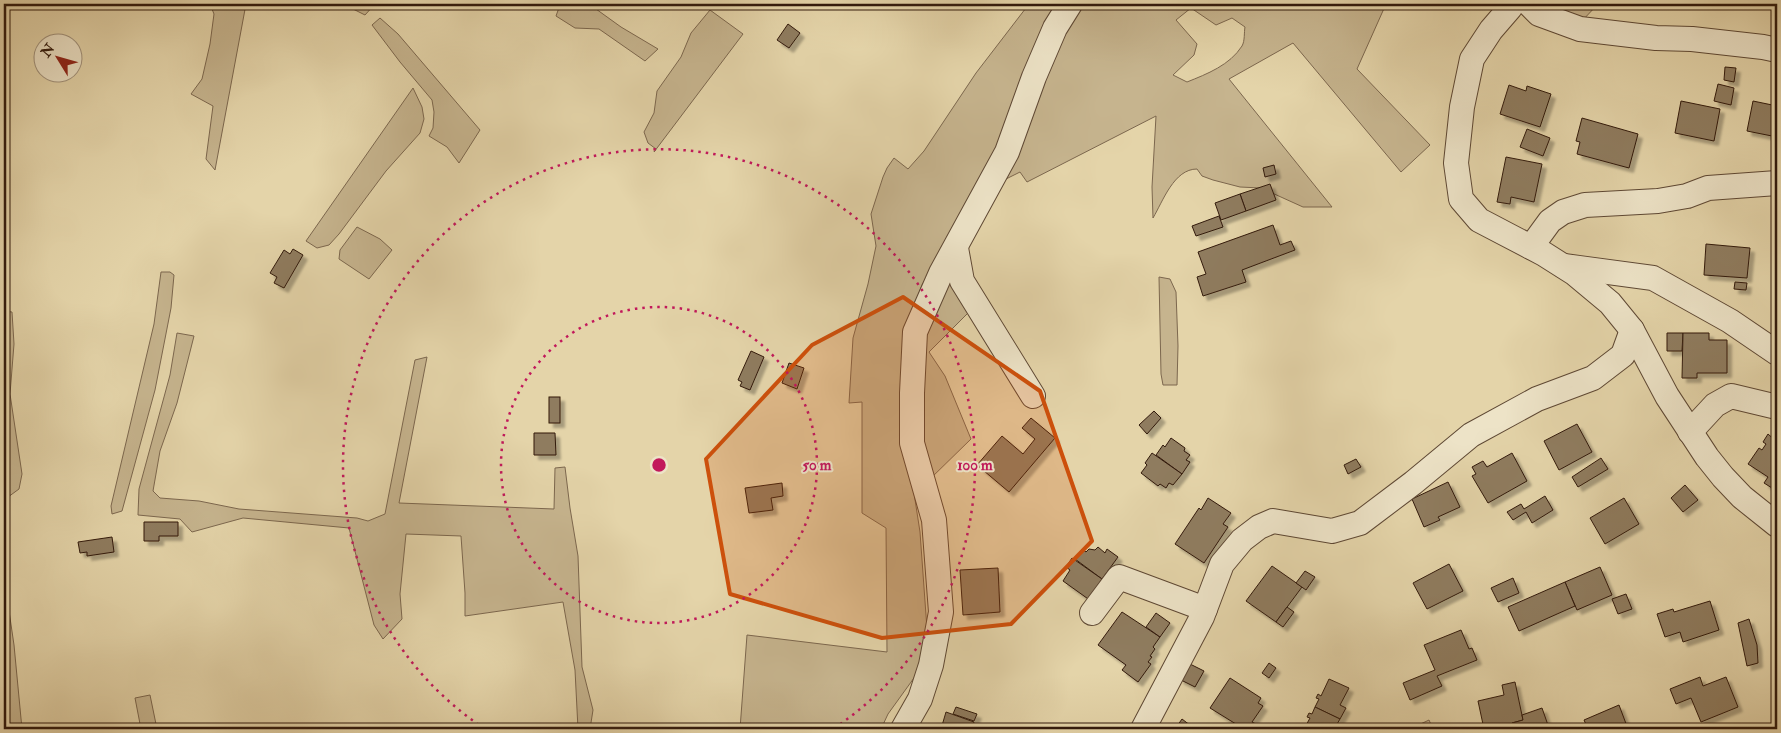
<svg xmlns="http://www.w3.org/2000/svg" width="1781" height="733" viewBox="0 0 1781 733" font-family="'IM FELL Double Pica',serif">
  <defs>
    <filter id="shadow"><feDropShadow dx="4.5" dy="4.5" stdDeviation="1" flood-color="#0004"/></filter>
  </defs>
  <rect width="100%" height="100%" fill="#e4d4a9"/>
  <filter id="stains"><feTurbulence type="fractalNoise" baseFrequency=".004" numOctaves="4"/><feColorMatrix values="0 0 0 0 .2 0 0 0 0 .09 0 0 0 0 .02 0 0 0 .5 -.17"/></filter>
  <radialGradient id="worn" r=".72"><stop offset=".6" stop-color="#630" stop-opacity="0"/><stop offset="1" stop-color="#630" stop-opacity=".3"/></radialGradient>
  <!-- green -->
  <g fill="#c6b48e" stroke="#7c674e" fill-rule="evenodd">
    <path d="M210,4h36l-31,166 -9,-11 7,-53 -22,-12 11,-15 8,-35 4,-30z"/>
    <path d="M343,4h32l-10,11z"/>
    <path d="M559,4h37v5l25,18 37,22 -13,12 -46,-32 -24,-1 -19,-12 4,-11z"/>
    <path d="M1029,4h33l-66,154 -74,127 -11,29 -9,128 12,51 6,39 8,111 -9,28 -31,43 -7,15h-141l7,-94 140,17 -1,-124 -24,-15v-111l-13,1 4,-65 15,-54 8,-38 -5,-32 12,-37 4,-9 7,-10 14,11 16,-18 52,-78z"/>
    <path d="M1077,4h309l-29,65 73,76 -29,27 -108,-129 -64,36 103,128h-29l-42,-19 -21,-1 -27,-7 -11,-4 -5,-7c-23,0 -34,32 -44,49l-1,-31 4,-71 -129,66 -7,-10 -18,9zM1191,8l25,17 16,-7 13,9c-1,5 0,14 -3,19 -12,19 -35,28 -55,36l-14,-7 21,-20 3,-11 -21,-24z"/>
    <path d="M1554,4h44l-18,19 -10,-5z"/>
    <path d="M710,10l33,24 -89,118 2,-3 -8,-6 -4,-11 10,-19 3,-22 24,-34 10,-24z"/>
    <path d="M380,18l18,16 82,96 -21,33 -12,-16 -18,-11 4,-8 1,-16 -2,-12 -32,-38 -28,-37z"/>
    <path d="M413,88l9,19 2,12 -4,14 -34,38 -47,63 -10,11 -12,3 -11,-7z"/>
    <path d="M357,227l23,12 12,11 -23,29 -30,-20 1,-9z"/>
    <path d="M161,272h9l4,3 -3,33 -16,82 -33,121 -10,3 -1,-8 43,-182z"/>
    <path d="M946,275l25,35 -42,42 16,24 26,63 -42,41 -11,-56 5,-87z"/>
    <path d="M1159,277l11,2 6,13 2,54 -1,39h-14l-2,-11z"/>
    <path d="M4,311l8,1 2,32 -4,50 12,80 -3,15 -15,11z"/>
    <path d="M177,333l17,3 -17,67 -17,48 -7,40 7,7 39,3 40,8 118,9 11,3 17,-7 30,-154 12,-3 -28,146 155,6 1,-41 10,-1 5,41 8,48 4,111 11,43 -3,19h-12l-3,-59 -12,-68 -98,14v-23l-4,-57 -55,-2 -6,60 2,25 -19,20 -9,-14 -25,-97 -106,-10 -51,14 -12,-13 -42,-4 1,-26 31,-114z"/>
    <path d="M4,577l10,68 8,84h-18z"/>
    <path d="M150,695l7,34h-16l-6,-31z"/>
    <path d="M1429,720l4,9h-23z"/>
  </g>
  <!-- building -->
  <g fill="#8f7b5e" stroke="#321a0d" filter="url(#shadow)">
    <path d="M788,24l12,9 -11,15 -12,-8z"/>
    <path d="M1725,67l11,1 -2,14 -10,-2z"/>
    <path d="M1718,84l16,4 -3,17 -17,-4z"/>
    <path d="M1509,85l17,6 1,-5 24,8 -11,33 -40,-13z"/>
    <path d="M1681,101l39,8 -6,32 -39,-8z"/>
    <path d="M1753,101l24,5v31l-30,-6z"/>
    <path d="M1582,118l56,16 -9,34 -52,-14 3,-12 -4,-1z"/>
    <path d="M1527,129l23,9 -7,18 -23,-9z"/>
    <path d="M1506,157l36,7 -8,38 -23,-5 -1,7 -13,-2z"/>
    <path d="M1274,165l2,9 -11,3 -2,-9z"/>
    <path d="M1270,184l6,16 -30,11 -6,-17z"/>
    <path d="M1240,194l6,17 -25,9 -6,-17z"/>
    <path d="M1219,216l4,11 -27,9 -4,-10z"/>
    <path d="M1273,225l7,20 11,-4 4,9 -53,20 4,12 -43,14 -6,-19 9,-3 -8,-22z"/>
    <path d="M1706,244l44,4 -3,30 -43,-3z"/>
    <path d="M293,249l10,6 -19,33 -10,-5 3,-6 -7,-4 14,-23 6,4z"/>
    <path d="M1735,282l12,1 -1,7 -12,-1z"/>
    <path d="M1667,333h16l-1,18h-15z"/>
    <path d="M1683,333h26v7h18v33h-30v5h-15z"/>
    <path d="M751,351l13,6 -14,33 -10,-4 2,-4 -4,-2z"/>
    <path d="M789,363l15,5 -7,21 -15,-6z"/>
    <rect x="549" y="397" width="11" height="26"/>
    <path d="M1154,411l7,7 -14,16 -8,-9z"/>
    <path d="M1031,418l24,20 -46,54 -32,-27 25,-29 21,18 12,-15 -13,-11z"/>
    <path d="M1577,424l15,28 -33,18 -15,-29z"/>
    <path d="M534,433h21l1,22h-22z"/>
    <path d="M1768,434l9,8v41h-1l-4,5 -8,-5 4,-6 -20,-13 11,-16 3,2 4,-6 -3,-2z"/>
    <path d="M1171,438l14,10 -1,3 6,4 -4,5 4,2 -8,12 -26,-19 7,-10 2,2z"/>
    <path d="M1152,453l30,21 -9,11 -4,-2 -3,5 -6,-4 -2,2 -17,-13 6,-8 -2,-2z"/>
    <path d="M1512,453l15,28 -39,22 -16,-27 4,-2 -4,-7 11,-6 4,6z"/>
    <path d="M1601,458l7,11 -30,18 -6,-10z"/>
    <path d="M1356,459l5,8 -13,7 -4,-9z"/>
    <path d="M1448,482l12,25 -22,10 2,3 -16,7 -12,-28z"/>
    <path d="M782,483l1,13 -12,2 2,12 -24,3 -4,-25z"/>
    <path d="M1685,485l13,15 -15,12 -12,-14z"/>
    <path d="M1545,496l8,14 -21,13 -6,-11 -13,8 -6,-8 14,-8 3,5z"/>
    <path d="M1208,498l23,15 -8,11 5,3 -24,36 -29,-19 24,-36 2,2z"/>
    <path d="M1624,498l15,26 -34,20 -15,-26z"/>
    <path d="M144,522h34v14h-19v5h-15z"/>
    <path d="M112,537l2,15 -27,4v-4l-7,1 -2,-11z"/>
    <path d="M1098,547l7,6 2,-4 11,8 -16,22 -27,-20 7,-10 4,3 3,-3 6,1z"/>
    <path d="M1072,558l30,21 -6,9 2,3 -7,10 -28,-20 7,-11 -4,-3z"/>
    <path d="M1449,564l14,27 -36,18 -14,-26z"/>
    <path d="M1272,566l30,21 -26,35 -30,-21z"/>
    <path d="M1600,567l12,28 -35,15 -12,-28z"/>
    <path d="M998,568l2,44 -37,3 -3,-45z"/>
    <path d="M1305,571l10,6 -9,13 -10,-7z"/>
    <path d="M1513,578l6,15 -21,9 -7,-14z"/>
    <path d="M1565,582l10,24 -56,25 -11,-24z"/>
    <path d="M1626,594l6,15 -14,5 -6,-15z"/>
    <path d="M1710,601l9,29 -36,12 -3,-10 -15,5 -8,-23 16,-5 1,3z"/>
    <path d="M1287,607l7,5 -11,15 -7,-5z"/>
    <path d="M1122,612l38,25 -7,10 2,2 -5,7 2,1 -4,5 3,2 -13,18 -16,-12 4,-5 -28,-20z"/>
    <path d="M1156,613l14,10 -10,14 -14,-10z"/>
    <path d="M1749,619l8,26 1,18 -11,3 -9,-43z"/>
    <path d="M1461,630l8,19 3,-1 5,12 -40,16 5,10 -32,14 -7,-17 32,-13 -11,-25z"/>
    <path d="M1188,663l16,8 -9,16 -16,-8z"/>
    <path d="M1269,663l7,5 -7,10 -7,-5z"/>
    <path d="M1700,677l3,9 23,-9 12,30 -37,15 -10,-24 -15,6 -6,-15z"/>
    <path d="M1230,678l31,20 -3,5 5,3 -11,16 4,2 -3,5h-9l-34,-21z"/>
    <path d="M1329,679l20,9 -9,17 6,3 -6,11 -25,-12 4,-8 -3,-1 2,-4 3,2z"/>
    <path d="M1515,682l8,38 -11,3 2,6h-8l-1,-4 -21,4 -6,-28 26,-6 -2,-10z"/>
    <path d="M1619,705l9,24h-40l-4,-9z"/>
    <path d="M956,707l21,7 -3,7 -21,-7z"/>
    <path d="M1315,707l25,12 -6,10 -5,-1 -1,1h-24l6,-11 -3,-1 2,-4 3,1z"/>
    <path d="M1542,708l7,20 -35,1 -2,-6 11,-3 -1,-5z"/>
    <path d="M946,712l28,10 -2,7h-31z"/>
    <path d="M1182,719l13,10h-20z"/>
  </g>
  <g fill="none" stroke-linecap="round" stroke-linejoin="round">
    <!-- street casing -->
    <g stroke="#5e4834" stroke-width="26">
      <g id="street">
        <path d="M1511,4l-1,4 -19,22 -19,29 -10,48 -6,56 5,36 18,21 65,34 30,19 36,30 22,27 35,66 40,61 16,20 19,20 35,28"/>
        <path d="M1529,4l10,10 41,15 76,9 36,1 71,8 14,3"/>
        <path d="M1531,247l19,-26 13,-9 22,-7 73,-4 29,-5 21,-8 69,-5"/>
        <path d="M956,248l6,33 71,115"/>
        <path d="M1564,266l89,12 77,43 47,32"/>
        <path d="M1690,432l25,-27 16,-9 46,11"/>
        <path d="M1092,613l27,-36 86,32"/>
        <path d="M903,729l17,-30 11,-34 10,-53 -7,-92 -22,-77v-50l3,-61 26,-59 66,-121 27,-75 21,-49 15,-24"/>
        <path d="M1143,729l59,-112 20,-53 20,-24 17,-13 14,-6 59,10 28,-8 53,-40 58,-48 66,-36 56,-21 30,-23 9,-25"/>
      </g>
    </g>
    <!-- street -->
    <use href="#street" stroke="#ede3c7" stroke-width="24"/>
  </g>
  <!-- marked area -->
  <path fill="#cd500c" fill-opacity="0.2" stroke="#cd500c" stroke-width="4" stroke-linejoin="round" d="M903,297l137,94 52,150 -81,83 -129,14 -152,-44 -24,-135 106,-114z"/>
  <!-- distance rings -->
  <g fill="none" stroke="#c2185b" stroke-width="2.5" stroke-dasharray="2.5 5">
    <circle cx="659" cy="465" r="158"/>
    <path d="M485 729A316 316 0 1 1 833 729"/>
  </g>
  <circle cx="659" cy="465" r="8" fill="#c2185b" stroke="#ede3c7" stroke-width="2.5"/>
  <g font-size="15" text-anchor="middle" font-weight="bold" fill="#c2185b" stroke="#ede3c7" stroke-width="4" stroke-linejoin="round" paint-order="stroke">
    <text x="817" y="470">50 m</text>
    <text x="975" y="470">100 m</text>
  </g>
  <!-- margin -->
  <rect width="1781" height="733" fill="none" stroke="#e4d4a9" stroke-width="20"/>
  <rect x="5" y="5" width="1771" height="723" fill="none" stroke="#321a0d" stroke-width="2.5"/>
  <rect x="10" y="10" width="1761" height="713" fill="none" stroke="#321a0d"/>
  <!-- north arrow -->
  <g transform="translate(58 58) rotate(307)"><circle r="24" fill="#ede3c7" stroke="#a2937d"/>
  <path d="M0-4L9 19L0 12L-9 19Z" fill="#8f2418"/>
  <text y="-8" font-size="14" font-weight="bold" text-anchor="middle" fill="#321a0d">N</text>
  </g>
  <rect width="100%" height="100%" filter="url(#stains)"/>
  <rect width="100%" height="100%" fill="url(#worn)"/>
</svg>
